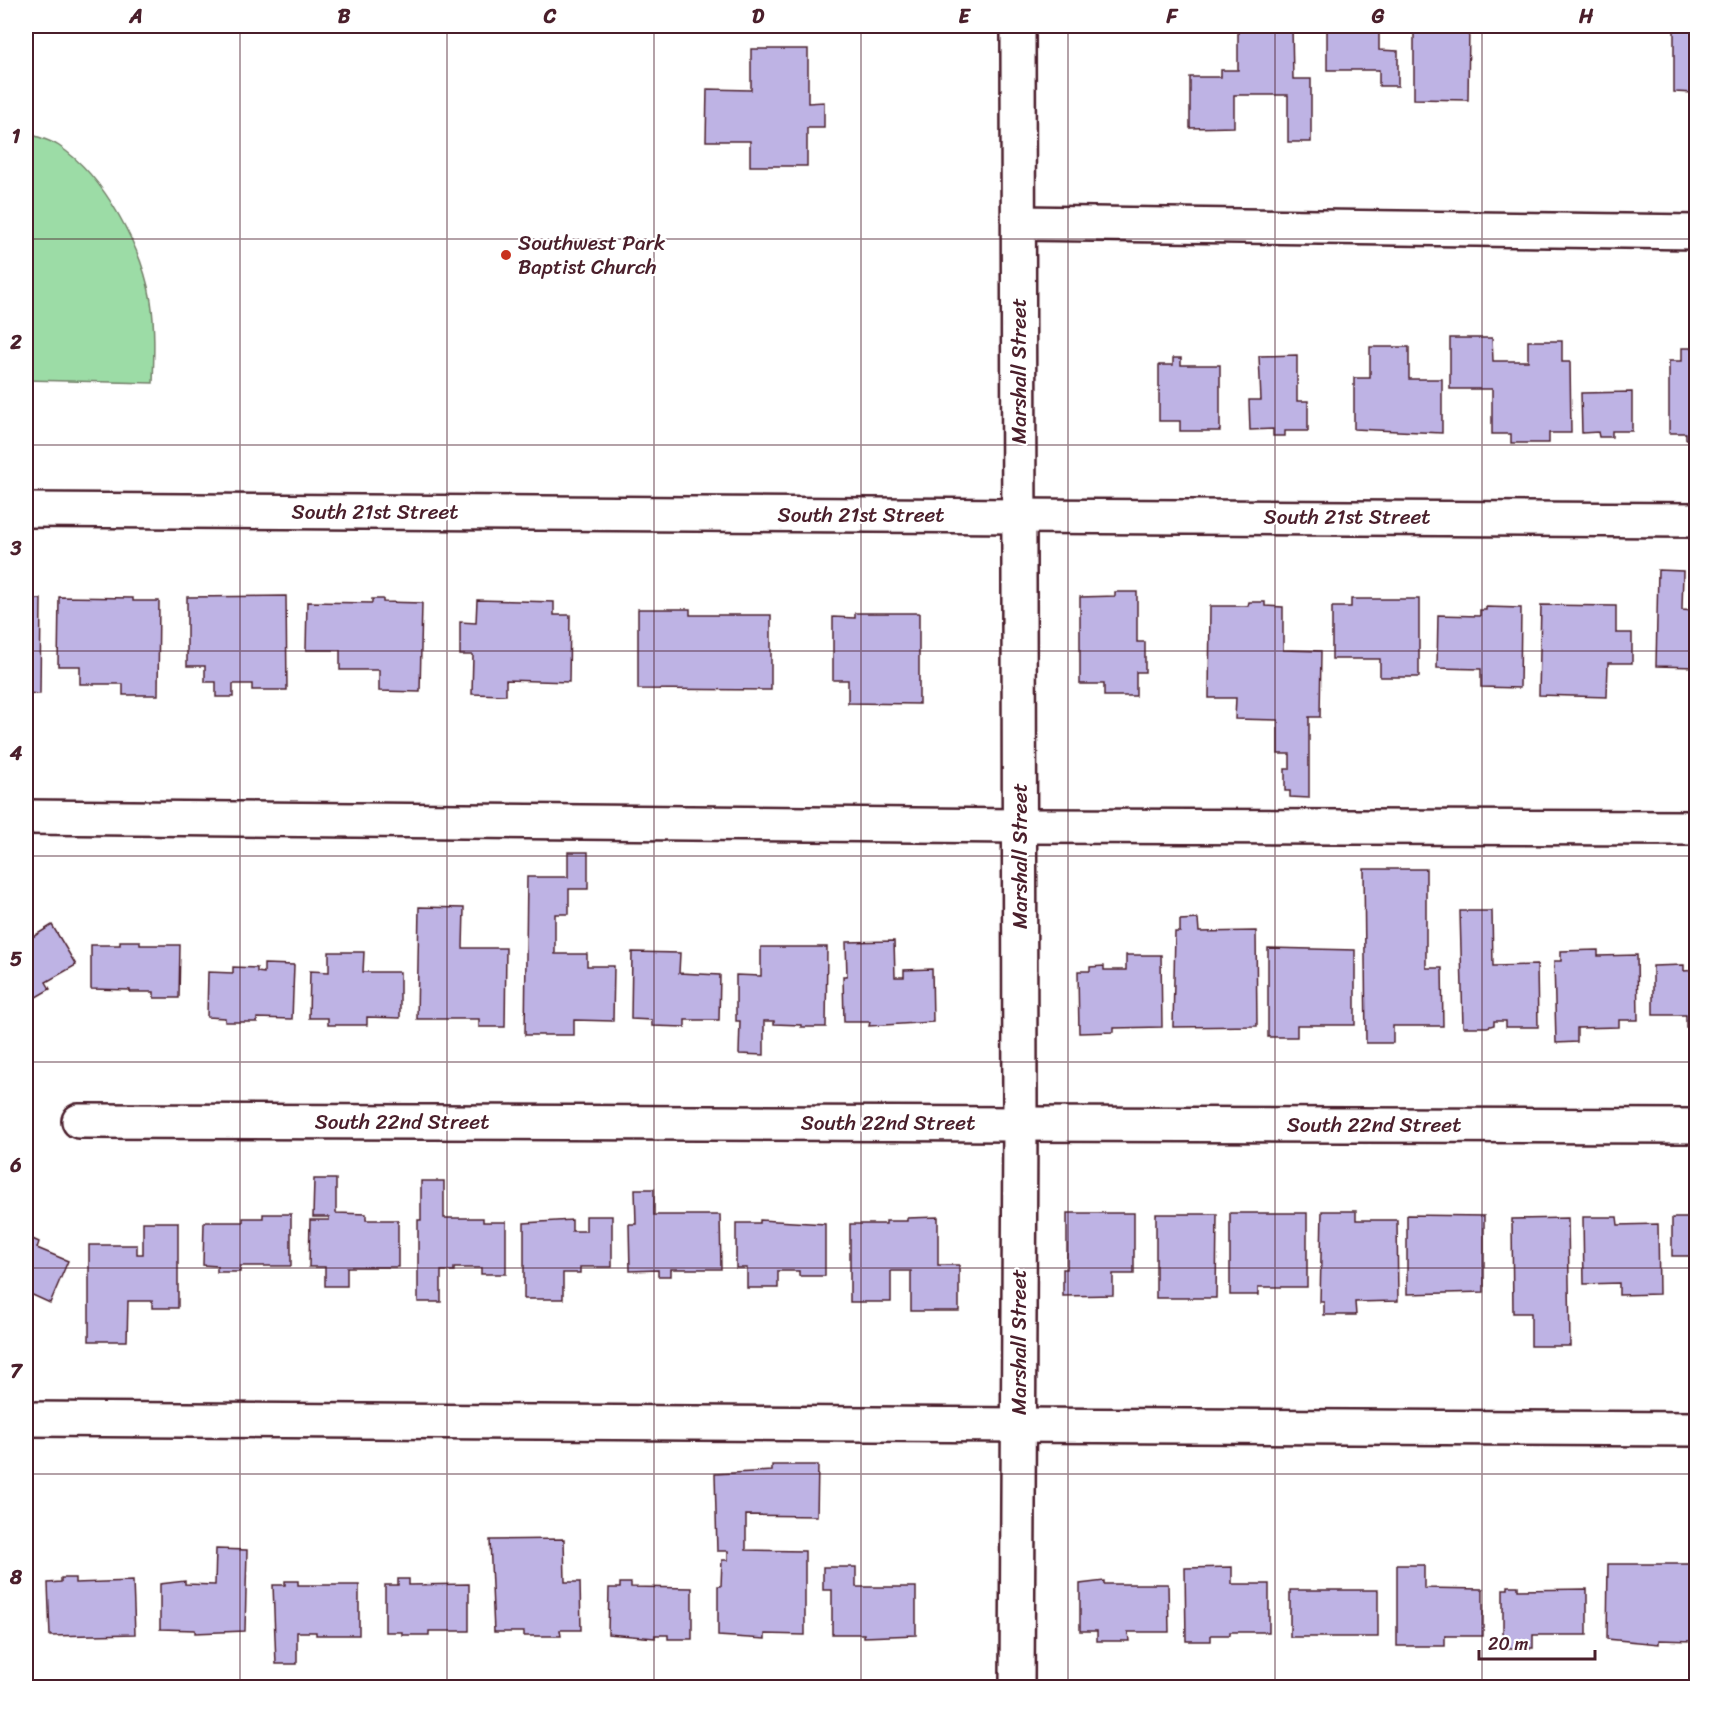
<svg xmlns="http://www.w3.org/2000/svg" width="1722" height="1713" viewBox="0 0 1722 1713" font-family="Sriracha,sans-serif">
  <rect width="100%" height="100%" fill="#fff"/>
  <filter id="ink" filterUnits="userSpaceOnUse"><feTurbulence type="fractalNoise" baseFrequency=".0167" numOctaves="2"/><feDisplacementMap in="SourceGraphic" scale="12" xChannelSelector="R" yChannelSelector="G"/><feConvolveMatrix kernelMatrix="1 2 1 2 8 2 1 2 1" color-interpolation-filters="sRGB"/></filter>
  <g filter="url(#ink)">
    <!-- green -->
    <path fill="#9cdca6" stroke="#737e68" stroke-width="1.5" d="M26,132c10,5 24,8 33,14 46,31 83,102 92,155 4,27 3,55 2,82l-127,-3z"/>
    <!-- building -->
    <g fill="#beb3e4" stroke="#4a1f2b" stroke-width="1.5">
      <path d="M1238,26h54l1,53h18v63h-23v-47h-54v32l-44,1v-51h31v-7h17z"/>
      <path d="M1327,26h52v24l19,1v35h-19v-16h-52z"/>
      <path d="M1414,26h55l-1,74 -54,-1z"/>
      <path d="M1674,26h22v90h-2l1,-23 -21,-1z"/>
      <path d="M751,49h57v54l16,-1v26h-17v38h-57v-25h-44l1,-52 44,1z"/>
      <path d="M1450,338h42l1,23h35v-20h34v21h8l1,71h-22v10h-38v-9h-19v-45h-42z"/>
      <path d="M1370,347h39v32h33v54l-88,-4v-51h16z"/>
      <path d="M1682,348h14v91h-10v-6h-17v-72h13z"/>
      <path d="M1297,355v46h11v30h-23v5h-12v-7l-23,1 -1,-30h12l-2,-44z"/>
      <path d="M1173,358h8v7h39v66h-40v-10h-21v-56h14z"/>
      <path d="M1632,392v39h-20v6h-13l-1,-5 -16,1 -1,-40z"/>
      <path d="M1658,570l25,1 -1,39 14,1v56l-40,-1z"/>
      <path d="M1115,592h22v50h8v30h-9v24h-32v-12h-24v-87l35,-1z"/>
      <path d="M286,596l1,94h-35v-6h-19v13h-17v-15h-11v-16h-18v-69z"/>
      <path d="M59,597l74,1v3h26l-1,94h-35v-11h-43v-18h-22z"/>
      <path d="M26,599h15l-1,95 -14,-1z"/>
      <path d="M372,599h11v3l39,1 -2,89 -41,-1v-21h-39v-20h-34l1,-48 65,1z"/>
      <path d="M1351,599h68v78h-39v-18h-48v-52h19z"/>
      <path d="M477,600l77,2v13h16l-1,67 -63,-2v15l-34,-1 1,-39h-13v-33l16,1z"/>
      <path d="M1249,602h16v4l18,1v43l38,1 -1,66h-11v81l-19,-1v-6h-5v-22h5v-15h-12v-34l-43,-1 1,-21h-27l1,-92h38z"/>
      <path d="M1541,605l75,1v27h16v30h-24l-1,34 -68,-2z"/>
      <path d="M1486,607l35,1 -1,80 -39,-1v-18l-44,-1 1,-53 42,1v-6h6z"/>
      <path d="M638,609h52v6h81v75l-133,-1z"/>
      <path d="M855,613h64v91l-71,-1v-23h-15v-63l22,1z"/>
      <path d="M568,852h20v37h-19v25h-14v40h32v12h27l-1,55 -39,-1v15h-49l2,-158h41z"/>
      <path d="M1364,869h62v99h16l1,58h-50v17h-27z"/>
      <path d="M419,907l45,1 -1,40h43l-1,79h-26v-8h-62z"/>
      <path d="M1460,911h32l1,55 44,-1 1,62h-32v-6h-12v4l-7,2h-24z"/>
      <path d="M1198,919l1,13 57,-1 1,95 -84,1 2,-95h5v-12z"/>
      <path d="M52,925l24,40 -30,17 4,7 -24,14v-62z"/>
      <path d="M120,941h20v4h40l-1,53h-25v-6h-24v-2l-39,-1v-44h29z"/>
      <path d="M894,941l1,36h9v-7l28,-1 1,53 -64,4 1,-4h-26l-1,-46h4l-1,-34z"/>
      <path d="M761,947h66l-1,80h-25v-2l-27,-1v-3h-10v34l-25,-1 1,-33h-4v-46l25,1z"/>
      <path d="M1268,948l87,2v75h-58v12h-29z"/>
      <path d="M1598,950v6l39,-1 1,65h-19v7l-42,1v14l-21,1 -2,-82h7v-10z"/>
      <path d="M329,952h35l-1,20h37v46l-33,-1v8h-39v-7h-19l1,-47 19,1z"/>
      <path d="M632,952l48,1 -1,20 41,2 -1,45h-34v7l-33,-1v-6l-21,-1z"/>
      <path d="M1126,955h35l1,72 -48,1v4l-35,1 -1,-62h12v-4l14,-1v4h22z"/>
      <path d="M264,964l30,1 -2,54 -35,-1v4h-32v-4l-18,-1 1,-45 25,1v-6l24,1v4l7,1z"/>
      <path d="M1684,965v6l12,-1v57h-10v-12h-33v-49z"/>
      <path d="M314,1179h22v34l30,1v6h32v47h-51v19h-22v-19h-16l1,-47h19v-3h-16z"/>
      <path d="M421,1181h23v37h39v4h23v52h-25v-6h-27v3h-13v31h-23v-82h3z"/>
      <path d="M635,1189h19v26h66l1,54h-50v7h-13v-6l-28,1 -1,-47h7z"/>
      <path d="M1322,1211h34v9h41l1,81 -43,1 1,13h-32v-13h-4z"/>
      <path d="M1067,1213h67v61h-21v21l-50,1v-27h4z"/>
      <path d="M1230,1213h77v74h-49v8h-28z"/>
      <path d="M263,1214h28v52h-51v6h-23v-6l-14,-1 1,-43h39v-4h20z"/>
      <path d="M1156,1214h61l-1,84h-60z"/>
      <path d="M1407,1215l77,1v76l-77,2z"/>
      <path d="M586,1216h26v51h-32v6h-17v26h-39v-76l48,-3v11h14z"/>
      <path d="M938,1217v48h21v46h-48v-40h-20v31h-41v-78h36v-3h21v-3z"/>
      <path d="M1583,1217h34l1,8 40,-1 1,70 -40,1v-12l-35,1z"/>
      <path d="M1568,1218l2,128h-39v-33h-18l-1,-94z"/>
      <path d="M1672,1218h24v86l-2,-48h-22z"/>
      <path d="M760,1220l65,4v52h-26v-5h-21v17h-31v-20h-11v-45h24z"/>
      <path d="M143,1222h35v86h-26v-7h-24l-1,40h-38v-96h48v9h6z"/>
      <path d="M26,1236l13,6 -2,6 31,13 -18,42 -24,-11z"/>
      <path d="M772,1465h46l-1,51 -71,-1v35l59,1v84l-40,-1v5l-47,-3v-50h3l1,-26h6v-9h-11l-2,-77 57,-3z"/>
      <path d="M564,1539l1,43h15l1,48h-21l1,6h-37v-4h-30l-4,-92z"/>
      <path d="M216,1549l31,1 -2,81 -50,2v-3l-35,-1v-45l25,-3v3l30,1z"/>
      <path d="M1608,1564h87l-1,77 -35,-1v4l-52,-5z"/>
      <path d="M1397,1565h27v23l59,1v47h-38v10h-48z"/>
      <path d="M823,1567h33v20h60v48l-52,2v-3h-32v-44h-9z"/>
      <path d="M1232,1567v17h37v48h-39v3h-19v6h-25l-1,-73z"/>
      <path d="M61,1578h14v5l58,-2 2,53 -85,2 -2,-53 13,-1z"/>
      <path d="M398,1579h11v6l60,-1v47h-40v4h-27v-3h-17v-47h13z"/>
      <path d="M285,1581h13v4h61v50h-43v-3h-19v32h-21l-3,-79h12z"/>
      <path d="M1104,1581v3h64l1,48h-41l1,9h-32v-10h-17v-47z"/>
      <path d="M620,1583h11v4l61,1v51h-24v-4h-13v3l-47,-4 1,-46h11z"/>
      <path d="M1508,1586h10v4l69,-1v46h-54v13h-30v-59h5z"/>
      <rect x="1290" y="1590" width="88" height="47"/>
    </g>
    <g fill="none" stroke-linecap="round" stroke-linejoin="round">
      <!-- minor casing -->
      <g stroke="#4a1f2b" stroke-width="38">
        <g id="minor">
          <path d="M1019,223l677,9"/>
          <path d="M26,510l1670,10"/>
          <path d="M26,817l994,9 676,2"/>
          <path d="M79,1121l1617,5"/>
          <path d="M26,1419l1670,10"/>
          <path d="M1017,1688l3,-565 -2,-1097"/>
        </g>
      </g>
      <!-- minor -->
      <use href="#minor" stroke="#fff" stroke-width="33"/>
    </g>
  </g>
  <!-- grid -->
  <path fill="none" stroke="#4a1f2b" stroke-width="1.5" stroke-opacity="0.55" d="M240,26v1662M447,26v1662M654,26v1662M861,26v1662M1068,26v1662M1275,26v1662M1482,26v1662M26,239h1670M26,445h1670M26,651h1670M26,856h1670M26,1062h1670M26,1268h1670M26,1474h1670"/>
  <!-- markers -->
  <circle fill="#c8321e" stroke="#fff" stroke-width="2" cx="506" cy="255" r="6"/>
  <g text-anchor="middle" stroke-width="4.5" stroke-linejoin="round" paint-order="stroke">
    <!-- poi labels -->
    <g font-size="21" fill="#4a1f2b" stroke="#fff" text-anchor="start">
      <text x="518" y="250">Southwest Park<tspan x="518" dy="24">Baptist Church</tspan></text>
    </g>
    <!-- street labels -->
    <g font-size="21" fill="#4a1f2b" stroke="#fff">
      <text transform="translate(1019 371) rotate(-90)" y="7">Marshall Street</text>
      <text x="375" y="519">South 21st Street</text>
      <text x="861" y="522">South 21st Street</text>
      <text x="1347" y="524">South 21st Street</text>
      <text transform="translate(1020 856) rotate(-90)" y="7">Marshall Street</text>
      <text x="402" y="1129">South 22nd Street</text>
      <text x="888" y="1130">South 22nd Street</text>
      <text x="1374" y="1132">South 22nd Street</text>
      <text transform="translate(1019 1342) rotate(-90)" y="7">Marshall Street</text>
    </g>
  </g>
  <!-- margin -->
  <rect width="1722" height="1713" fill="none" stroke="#fff" stroke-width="66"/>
  <!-- scale -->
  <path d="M1479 1650v9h116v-9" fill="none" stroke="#4a1f2b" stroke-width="3"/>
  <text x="1488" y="1650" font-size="18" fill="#4a1f2b" stroke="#ffffff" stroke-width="4.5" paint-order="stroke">20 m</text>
  <rect x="33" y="33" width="1656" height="1647" fill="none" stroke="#4a1f2b" stroke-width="2"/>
  <g font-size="20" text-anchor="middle" font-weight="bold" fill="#4a1f2b">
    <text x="136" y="23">A</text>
    <text x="344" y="23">B</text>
    <text x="550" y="23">C</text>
    <text x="758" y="23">D</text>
    <text x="964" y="23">E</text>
    <text x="1172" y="23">F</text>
    <text x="1378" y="23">G</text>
    <text x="1586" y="23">H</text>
    <text x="16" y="143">1</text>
    <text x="16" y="349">2</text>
    <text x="16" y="555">3</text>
    <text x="16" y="760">4</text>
    <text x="16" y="966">5</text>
    <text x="16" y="1172">6</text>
    <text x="16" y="1378">7</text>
    <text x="16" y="1584">8</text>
  </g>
</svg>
